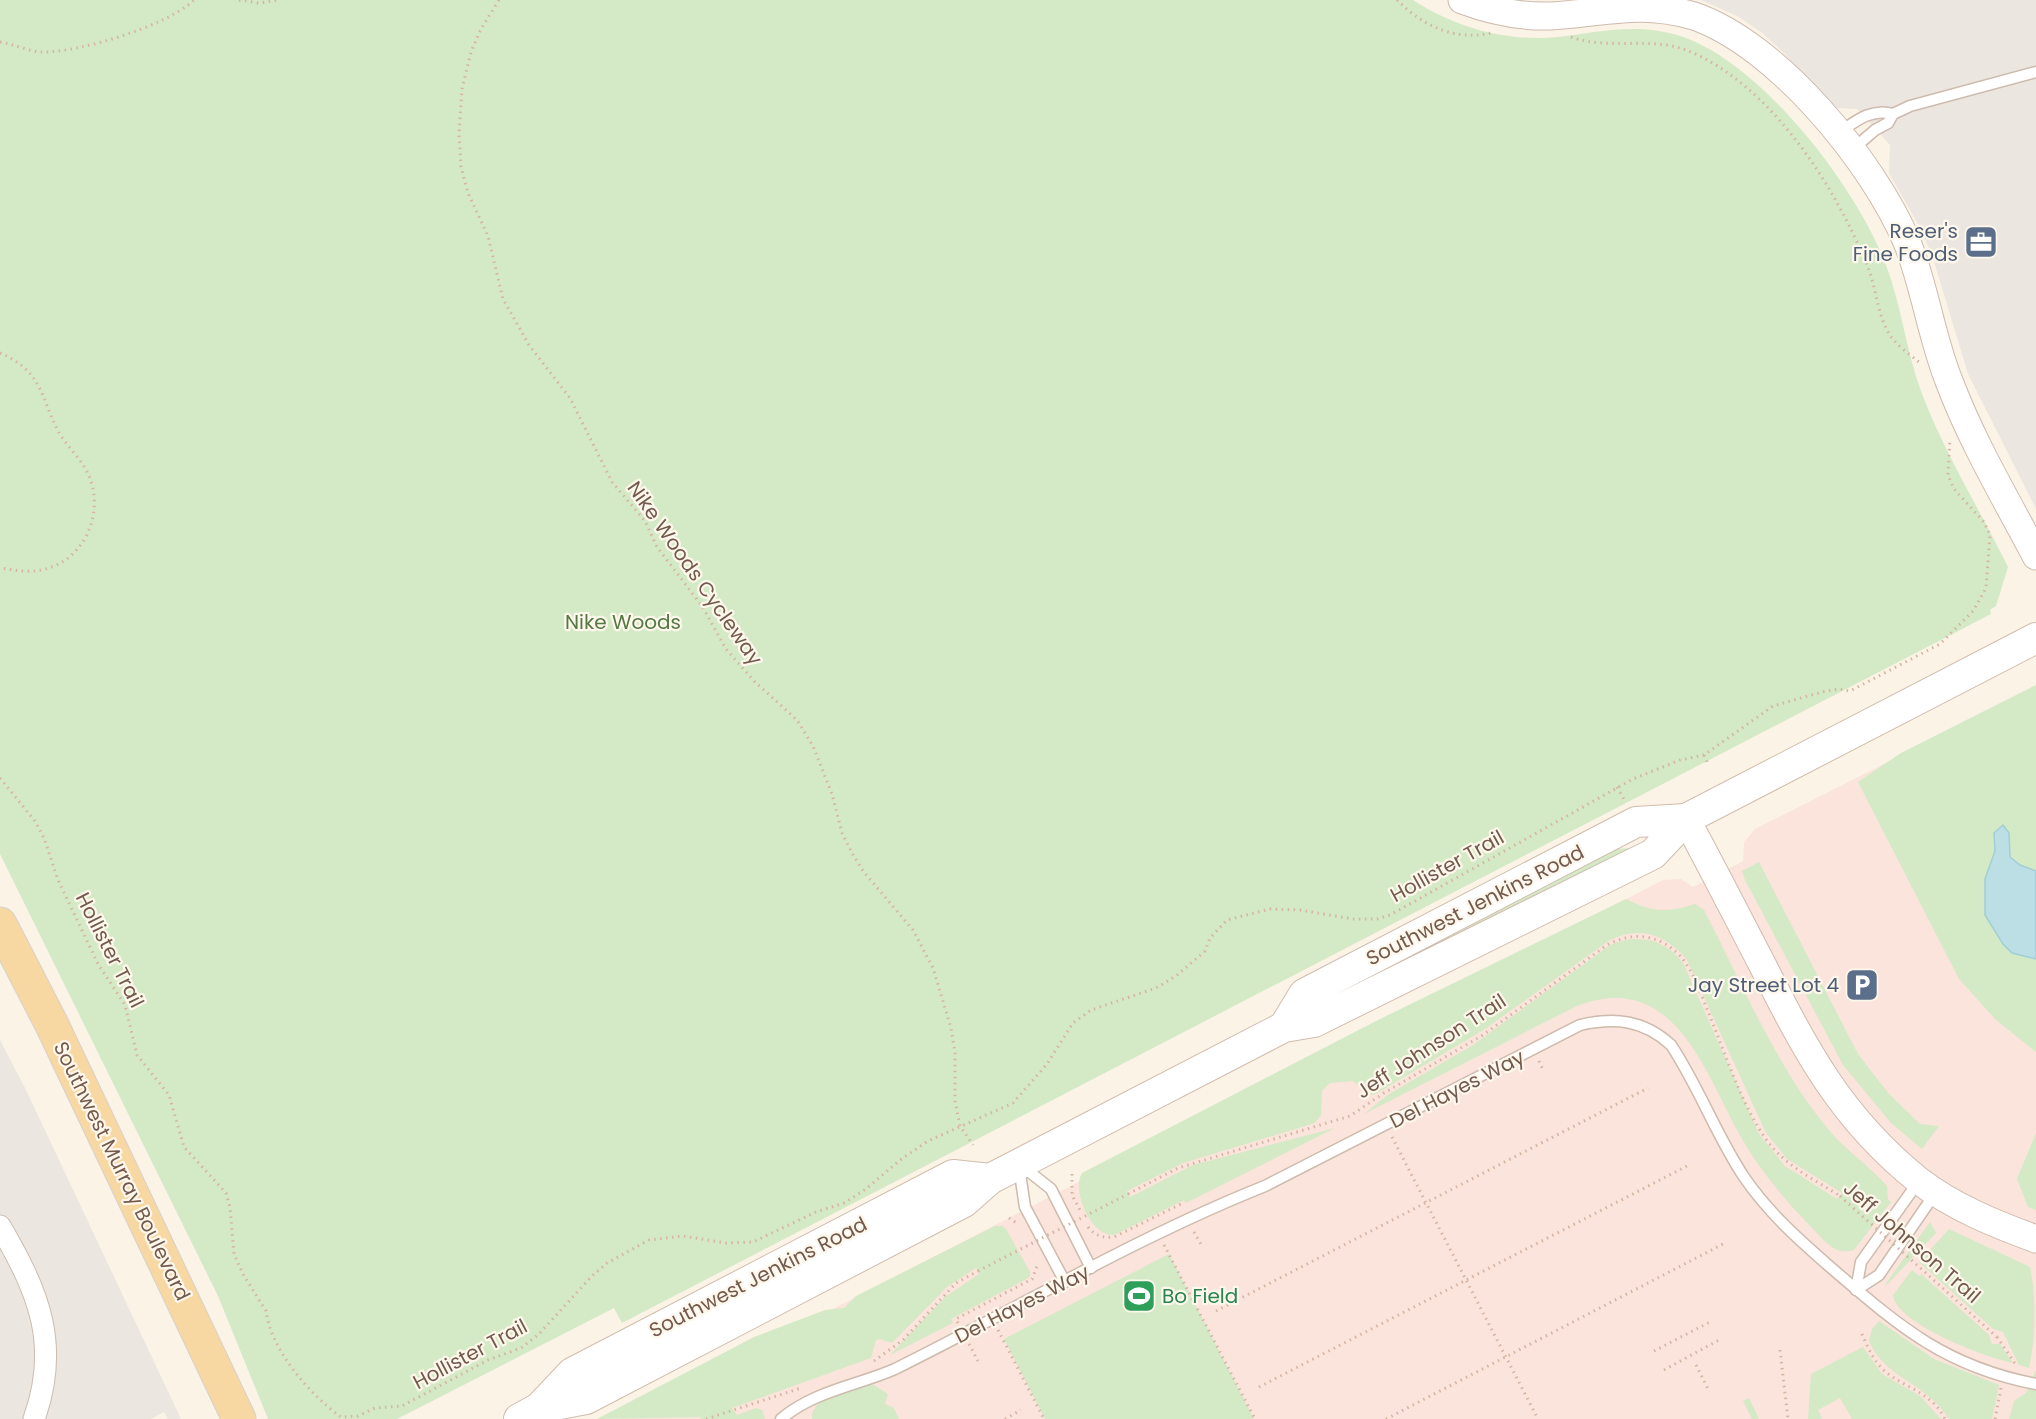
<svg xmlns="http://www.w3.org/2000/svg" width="2036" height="1419" font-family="Poppins,sans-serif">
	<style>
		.commercial { fill: #fbe4db }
		.industrial { fill: #ece6e0 }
		.green { fill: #d4e9c5 }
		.water { fill: #bbdfe4; stroke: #a2ced6; stroke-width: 1.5 }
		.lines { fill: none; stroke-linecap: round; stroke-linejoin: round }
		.service-casing { stroke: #cdbbad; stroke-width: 13 }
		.minor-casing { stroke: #cdbbad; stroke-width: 23 }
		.tertiary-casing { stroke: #cdbbad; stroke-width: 29 }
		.secondary-casing { stroke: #d1bdad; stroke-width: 32 }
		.primary-casing { stroke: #d8d1cd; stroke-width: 35 }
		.path { stroke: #d5b5a2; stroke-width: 3; stroke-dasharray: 1.5 4.5; stroke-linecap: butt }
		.service { stroke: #fff; stroke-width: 10 }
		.minor { stroke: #fff; stroke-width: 21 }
		.tertiary { stroke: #fff; stroke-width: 27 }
		.secondary { stroke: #fff; stroke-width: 30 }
		.primary { stroke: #f7d7a2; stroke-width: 33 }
		.path-bridge { stroke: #d5b5a2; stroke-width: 3; stroke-dasharray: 1.5 4.5; stroke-linecap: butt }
		.labels { text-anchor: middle; stroke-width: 4.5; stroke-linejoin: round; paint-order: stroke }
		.service-label { font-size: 20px; fill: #4e5e75; stroke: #fef7ec; text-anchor: end }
		.street-label { font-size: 20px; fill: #745a4c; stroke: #fef7ec }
		.park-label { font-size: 20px; fill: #547944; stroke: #fef7ec }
		.leisure-label { font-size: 20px; fill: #27864d; stroke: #fef7ec; text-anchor: start }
	</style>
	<rect width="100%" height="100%" fill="#fbf3e6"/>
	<polygon class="commercial" points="2036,687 2036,1419 620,1419 1663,880 1681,879 1693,887 1743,861 1744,842 1755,829"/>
	<g class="industrial">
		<polygon points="1701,0 2036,0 2036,509 1968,374 1933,258 1919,226 1889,173 1890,145 1857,109 1835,108 1783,52 1762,33 1739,17"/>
		<polygon points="0,1040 26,1090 181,1419 168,1419 164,1412 151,1419 0,1419"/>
	</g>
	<g class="green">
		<path d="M0 0H1413C1456 28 1507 42 1558 37 1600 32 1635 23 1677 35 1759 59 1857 187 1886 265 1902 307 1906 352 1922 394 1945 454 1980 510 2008 567L1996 606 1990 610 1991 614 622 1323 614 1308 397 1419H268L218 1296 0 854Z"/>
		<polygon points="2036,685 2036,1052 1995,1019 1959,979 1858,782 1901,753"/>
		<polygon points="1635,848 1310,1009 1328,996 1614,849"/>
		<polygon points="1759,862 1858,1054 1889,1094 1920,1124 1939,1126 1922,1149 1891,1123 1843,1065 1745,880 1742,871"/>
		<path d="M1626 899C1650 912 1669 913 1695 904L1704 910C1742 983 1775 1065 1828 1129 1845 1150 1869 1165 1887 1186L1888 1200 1891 1202 1854 1250C1835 1256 1825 1241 1813 1229 1786 1201 1761 1172 1742 1139 1705 1074 1675 968 1577 1006L1364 1114 1389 1094 1473 1045 1610 945C1638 933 1667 939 1684 965L1759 1134 1785 1166 1837 1199 1842 1193 1787 1159 1766 1133 1687 960C1667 935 1640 925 1610 940L1485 1029 1374 1095 1368 1094 1353 1081 1330 1083 1322 1091 1321 1115 1315 1123 1183 1163 1127 1191 1130 1197 1193 1165 1335 1128 1186 1203 1184 1200 1114 1235C1091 1237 1071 1190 1082 1173L1380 1019Z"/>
		<polygon points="2036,1133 2036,1210 2028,1207 2017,1179"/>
		<polygon points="1930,1222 1936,1233 1885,1287 1887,1282"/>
		<polygon points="995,1226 1003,1226 1006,1229 1030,1272 1030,1277 951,1319 953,1323 890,1355 945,1297 979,1274 976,1268 947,1287 892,1343 880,1339 876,1340 871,1358 732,1408 737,1415 756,1408 762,1410 765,1419 700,1419 701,1417 597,1419 754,1337 825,1310 844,1308 856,1296"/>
		<path d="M1949 1229 2030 1267C2036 1297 2036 1336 2029 1368L2019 1365 2003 1332 1993 1329 1919 1262Z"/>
		<polygon points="1169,1254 1254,1419 1045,1419 1004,1339"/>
		<path d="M1912 1270 1919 1276 1921 1274 1989 1335 1992 1344H2000L2013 1363C1987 1358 1896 1324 1893 1295Z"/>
		<path d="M1879 1321 1934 1359 1999 1385 1992 1419H1949C1925 1381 1885 1379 1869 1341L1872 1329Z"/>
		<polygon points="1863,1347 1882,1374 1920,1396 1941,1419 1852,1419 1840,1398 1818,1410 1822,1419 1808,1419 1811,1374"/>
		<polygon points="2036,1370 2036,1419 2009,1419 2014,1401 2026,1393"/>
		<path d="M857 1382 874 1385 888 1394 885 1404 894 1408 899 1419H812C810 1400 843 1390 857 1382Z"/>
		<polygon points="1749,1398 1759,1419 1752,1419 1743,1401"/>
	</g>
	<polygon class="water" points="2003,825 2009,833 2010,857 2020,865 2036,871 2036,959 2012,953 2003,944 1985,915 1985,879 1995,851 1994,833"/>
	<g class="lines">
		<defs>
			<g id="service">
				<path d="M1840 132C1857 120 1872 108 1893 114"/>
				<polyline points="1853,149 1875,130 1888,123 1893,114 1910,106 2036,72"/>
				<polyline points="1022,1166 1051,1189 1091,1268"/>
				<polyline points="1019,1167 1025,1207 1065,1282"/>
				<polyline points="1856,1290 1861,1262 1919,1181"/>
				<polyline points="1856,1290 1879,1275 1936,1192"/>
				<path d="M781 1419C814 1391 856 1386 895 1369 1018 1308 1137 1237 1265 1186L1580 1025C1615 1017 1644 1020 1671 1045 1699 1087 1716 1135 1744 1177 1768 1212 1797 1238 1829 1266 1898 1325 1943 1366 2036 1384"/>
			</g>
			<path id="minor" d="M0 1226C38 1291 61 1344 34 1419"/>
			<g id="tertiary">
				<path d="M1462 0C1491 11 1521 17 1551 16 1605 13 1639 0 1694 16 1778 45 1873 162 1907 242 1925 287 1931 336 1949 381 1972 442 2006 499 2036 556"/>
				<path d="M1686 819C1712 867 1737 916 1762 964 1806 1051 1841 1118 1918 1180 1953 1207 1995 1224 2036 1239"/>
			</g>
			<g id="secondary">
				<polyline points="1686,819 2036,638"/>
				<polyline points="539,1408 572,1373 953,1175 990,1179"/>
				<polyline points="519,1419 539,1408 586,1399 964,1202 990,1179 1284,1027 1314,1022 1653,854 1686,819 1636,822 1304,994 1284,1027"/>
			</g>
			<polyline id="primary" points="0,924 52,1025 239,1419"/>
		</defs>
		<use href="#service" class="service-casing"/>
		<use href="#minor" class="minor-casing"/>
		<use href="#tertiary" class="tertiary-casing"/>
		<use href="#secondary" class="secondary-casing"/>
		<use href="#primary" class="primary-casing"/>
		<g class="path">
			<polyline points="239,0 259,3 278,0"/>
			<polyline points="499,0 481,29 471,52 462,89 459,134 461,167 468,193 488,236 503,299 529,345 570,398 612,482 645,521 657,547 702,606 726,649 755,682 797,720 813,746 832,794 842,833 852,853 863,871 913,930 933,968 951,1028 955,1053 955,1101 960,1126 973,1145"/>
			<path d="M1397 0C1423 26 1454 41 1491 33"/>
			<path d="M1571 37C1610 51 1653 35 1691 52 1772 87 1835 186 1867 265 1877 288 1877 318 1892 338 1899 347 1910 355 1919 362"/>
			<path d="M0 42C14 44 27 51 41 52 78 53 167 26 194 0"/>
			<path d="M0 353C42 371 40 395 58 431 67 447 82 459 89 476 105 514 84 562 41 570 28 573 14 570 0 568"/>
			<polyline points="1704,755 1708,764"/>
			<path d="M0 778 35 821 44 838 58 880 98 964 125 1005 137 1055 169 1095 184 1147 226 1193 230 1207 234 1254 243 1274 266 1311C271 1350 310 1395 341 1417L358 1416 375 1408 402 1406 488 1360 521 1348 539 1334 591 1277 607 1263 649 1240 683 1236 726 1243 753 1242 816 1212 844 1203 866 1189 900 1160 928 1141 1013 1103 1047 1064 1073 1023 1091 1010 1156 988 1176 976 1205 951 1210 938 1227 920 1270 909 1300 910 1353 919H1377L1390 915 1633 779 1680 760 1704 755 1773 706 1822 692 1839 689 1850 691 1940 644 1973 611 1986 588 1990 535 1984 522 1954 489 1948 475 1950 439"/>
			<polyline points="1617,787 1625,801"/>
			<polyline points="1539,1061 1543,1070"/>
			<polyline points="1392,1137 1538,1419"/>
			<polyline points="1072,1174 1072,1195 1080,1210"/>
			<path d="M1128 1194 1178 1168 1350 1116 1384 1093 1483 1035 1607 945C1633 931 1660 934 1681 957 1693 971 1700 992 1707 1009 1725 1052 1739 1099 1765 1138 1785 1166 1812 1178 1840 1196"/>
			<polyline points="1009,1218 1018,1224"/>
			<path d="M1088 1227C1095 1236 1103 1238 1114 1237L1181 1204 1182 1207"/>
			<polyline points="1194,1232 1202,1246"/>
			<polyline points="1164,1245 1255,1419"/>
			<polyline points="1216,1311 1648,1088"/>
			<polyline points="958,1323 956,1319 1032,1279 1038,1264"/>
			<polyline points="998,1330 1044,1419"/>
			<path d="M1862 1334C1868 1348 1875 1364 1887 1373 1908 1389 1932 1393 1945 1419"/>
			<polyline points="1997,1337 2016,1365"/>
			<polyline points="969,1344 978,1361"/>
			<polyline points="1780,1350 1788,1419"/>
			<polyline points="1654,1351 1710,1322"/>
			<polyline points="874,1361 903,1340 956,1283 978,1271"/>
			<polyline points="1696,1365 1708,1389"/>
			<polyline points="1664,1370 1719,1340"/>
			<polyline points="1259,1387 1687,1166"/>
			<polyline points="706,1419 801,1388"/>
			<polyline points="1005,1419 1021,1410"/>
			<polyline points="1386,1419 1725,1243"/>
			<polyline points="1995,1419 2001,1388"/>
		</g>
		<use href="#service" class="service"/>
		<use href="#minor" class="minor"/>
		<use href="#tertiary" class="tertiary"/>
		<use href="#secondary" class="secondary"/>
		<use href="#primary" class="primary"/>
		<g class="path-bridge">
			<polyline points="1840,1196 1997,1337"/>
			<polyline points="978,1271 1128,1194"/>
		</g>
	</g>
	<defs>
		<symbol id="office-square" viewBox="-11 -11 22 22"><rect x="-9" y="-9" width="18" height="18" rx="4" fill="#5c6f8a" stroke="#fef7ec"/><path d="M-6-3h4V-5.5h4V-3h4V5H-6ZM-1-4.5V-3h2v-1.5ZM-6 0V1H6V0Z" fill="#fff"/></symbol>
		<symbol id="parking-square" viewBox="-11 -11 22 22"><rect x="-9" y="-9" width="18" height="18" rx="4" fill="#5c6f8a" stroke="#fef7ec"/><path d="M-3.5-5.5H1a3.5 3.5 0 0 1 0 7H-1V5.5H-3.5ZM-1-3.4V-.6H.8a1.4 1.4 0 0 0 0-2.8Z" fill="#fff"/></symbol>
		<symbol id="stadium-square" viewBox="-11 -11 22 22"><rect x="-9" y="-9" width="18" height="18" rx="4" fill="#2e9e5b" stroke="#fef7ec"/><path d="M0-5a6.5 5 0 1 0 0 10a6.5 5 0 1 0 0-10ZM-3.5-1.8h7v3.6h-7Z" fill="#fff"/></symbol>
	</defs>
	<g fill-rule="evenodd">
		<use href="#office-square" x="1962" y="223" width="38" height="38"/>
		<use href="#parking-square" x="1843" y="966" width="38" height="38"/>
		<use href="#stadium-square" x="1120" y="1277" width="38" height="38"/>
	</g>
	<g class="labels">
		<g class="service-label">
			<text x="1958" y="238">Reser's<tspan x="1958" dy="23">Fine Foods</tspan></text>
			<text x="1839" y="992">Jay Street Lot 4</text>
		</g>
		<g class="street-label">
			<text transform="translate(695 573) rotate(55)" y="7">Nike Woods Cycleway</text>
			<text transform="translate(1447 866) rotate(-29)" y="7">Hollister Trail</text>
			<text transform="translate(1475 905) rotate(-27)" y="7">Southwest Jenkins Road</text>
			<text transform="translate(110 950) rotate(63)" y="7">Hollister Trail</text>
			<text transform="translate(1431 1046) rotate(-33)" y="7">Jeff Johnson Trail</text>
			<text transform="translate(1457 1089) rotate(-27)" y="7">Del Hayes Way</text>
			<text transform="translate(122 1171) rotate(64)" y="7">Southwest Murray Boulevard</text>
			<text transform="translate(1912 1242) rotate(41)" y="7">Jeff Johnson Trail</text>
			<text transform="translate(758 1277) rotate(-27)" y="7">Southwest Jenkins Road</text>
			<text transform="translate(1022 1304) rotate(-27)" y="7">Del Hayes Way</text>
			<text transform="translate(470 1354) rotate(-28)" y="7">Hollister Trail</text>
		</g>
		<g class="park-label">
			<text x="623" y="629">Nike Woods</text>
		</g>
		<g class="leisure-label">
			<text x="1162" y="1303">Bo Field</text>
		</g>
	</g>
</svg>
